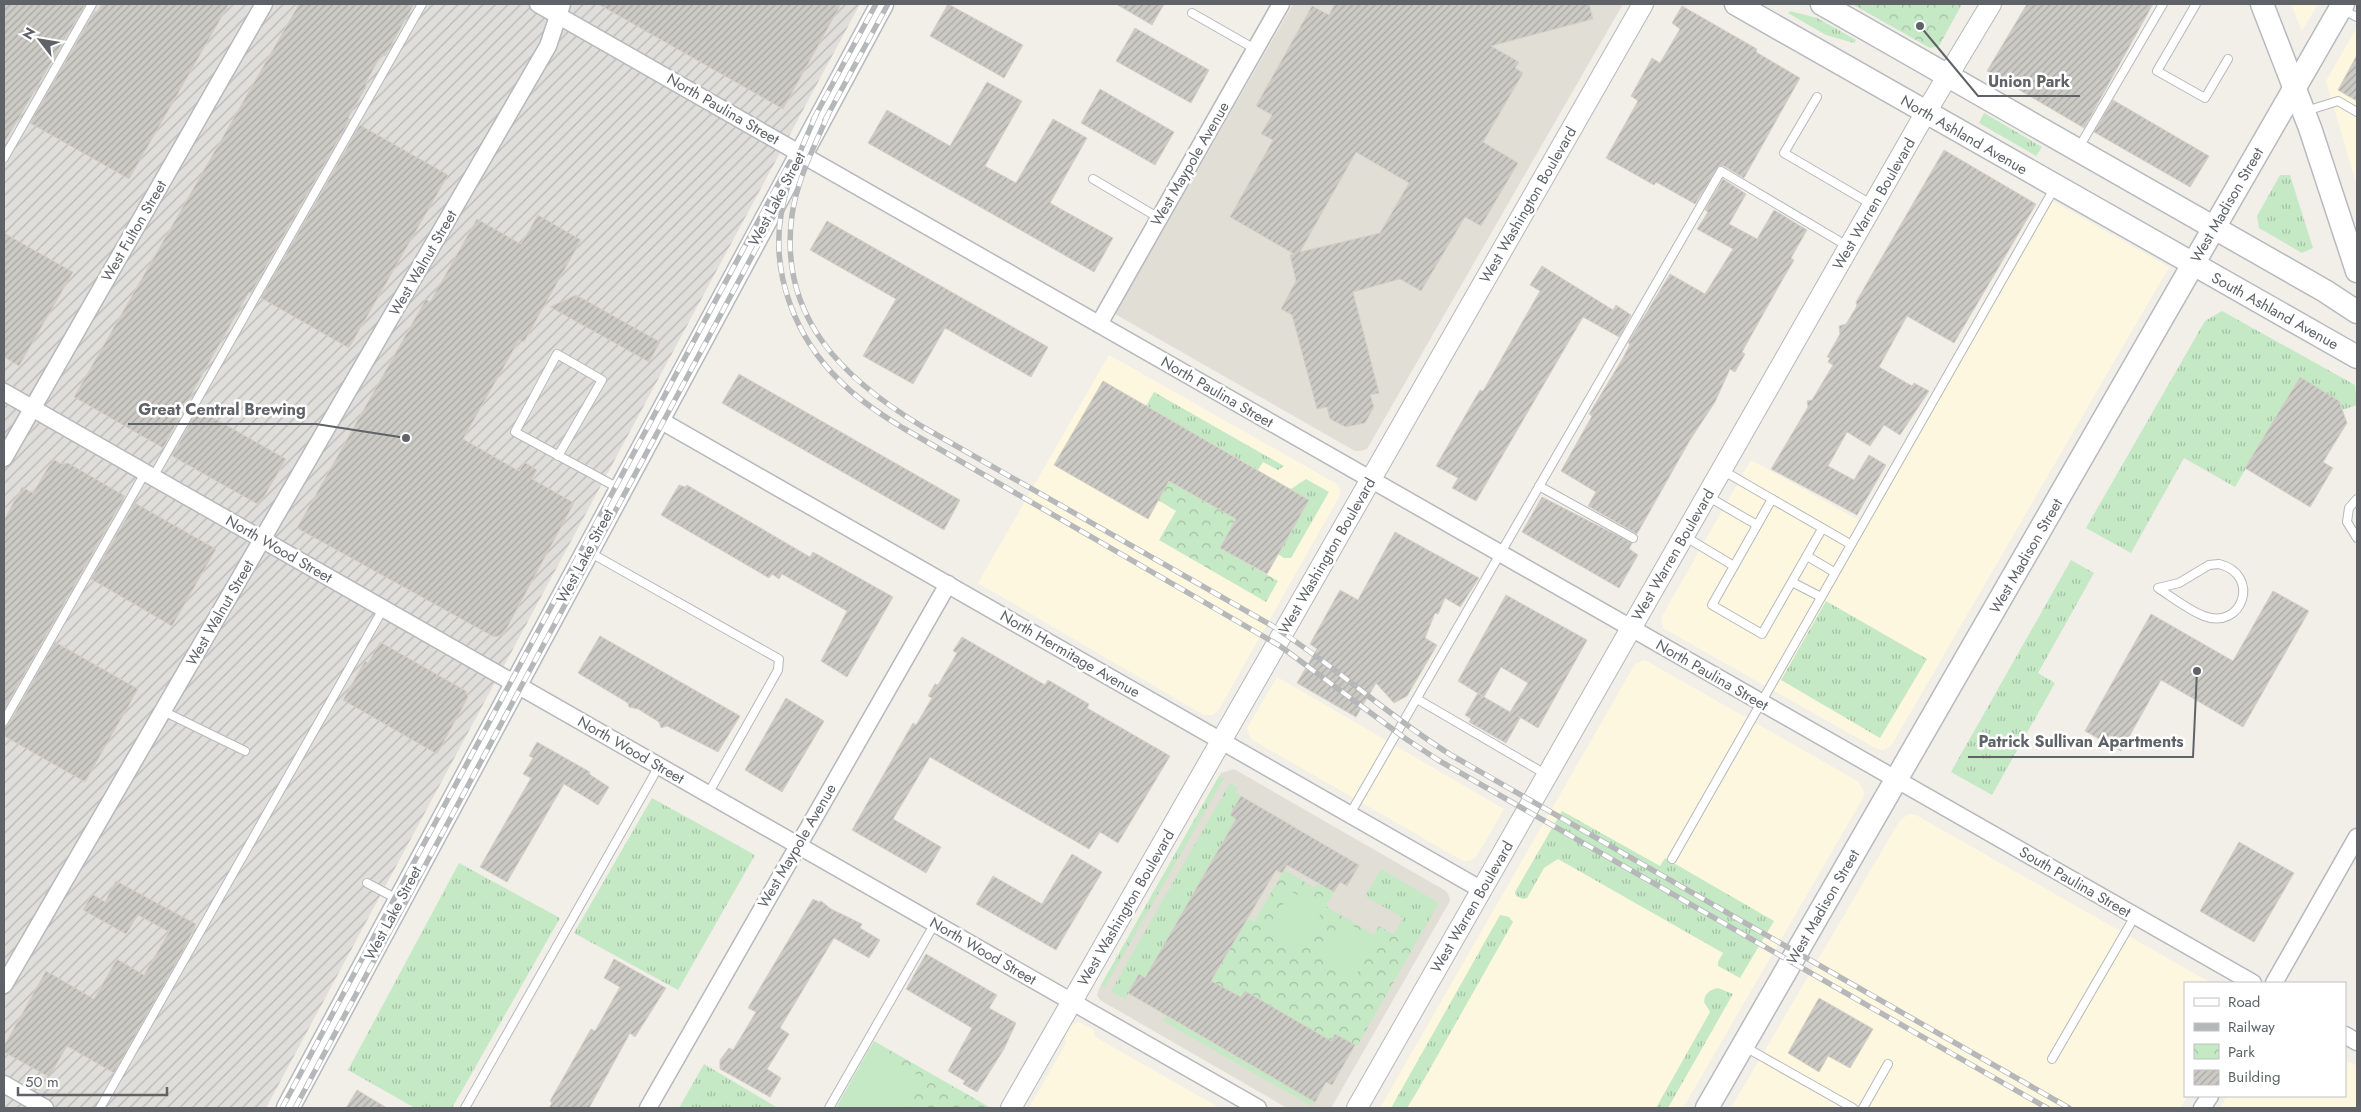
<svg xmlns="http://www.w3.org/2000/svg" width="2361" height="1112" font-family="Jost,sans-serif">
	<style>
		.commercial { fill: #fef7e0 }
		.industrial { fill: url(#industrial-furrows) }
		.education { fill: #e1ded6 }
		.grass { fill: url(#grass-tufts) }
		.park { fill: url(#park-crowns) }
		.garden { fill: #c5e8c5 }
		.building { fill: url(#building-hatch); stroke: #d6d1c6; fill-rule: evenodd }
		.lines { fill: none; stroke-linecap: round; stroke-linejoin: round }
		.service-casing { stroke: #b5b8bc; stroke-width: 10 }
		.minor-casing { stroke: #b5b8bc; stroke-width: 19 }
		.tertiary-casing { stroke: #b5b8bc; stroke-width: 22 }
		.secondary-casing { stroke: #b6babf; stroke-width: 25 }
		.service { stroke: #fff; stroke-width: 8 }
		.minor { stroke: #fff; stroke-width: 16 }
		.tertiary { stroke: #fff; stroke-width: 20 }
		.secondary { stroke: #fff; stroke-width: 22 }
		.rail-casing { stroke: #b6b7b8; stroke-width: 5.5 }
		.rail { stroke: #fff; stroke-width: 4; stroke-dasharray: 11; stroke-linecap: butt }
		.labels { text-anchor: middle; stroke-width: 5; stroke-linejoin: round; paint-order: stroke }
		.street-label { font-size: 15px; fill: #5f6368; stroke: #fff }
		.leader { fill: none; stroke: #5f6368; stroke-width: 2 }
		.callout-dot { fill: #5f6368; stroke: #fff; stroke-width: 2 }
		.callout-label { font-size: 16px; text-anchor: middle; font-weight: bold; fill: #5f6368; stroke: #fff; stroke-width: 5; stroke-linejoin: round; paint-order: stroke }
	</style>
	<defs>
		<pattern id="industrial-furrows" width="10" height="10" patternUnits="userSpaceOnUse" patternTransform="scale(1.25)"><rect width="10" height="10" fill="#e0deda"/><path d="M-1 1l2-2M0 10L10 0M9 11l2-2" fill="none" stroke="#b9b8b5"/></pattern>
		<pattern id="grass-tufts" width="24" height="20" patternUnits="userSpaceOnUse" patternTransform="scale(1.25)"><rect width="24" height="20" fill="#c5e8c5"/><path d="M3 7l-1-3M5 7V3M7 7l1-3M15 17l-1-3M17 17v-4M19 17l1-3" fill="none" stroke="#a3c0a4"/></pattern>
		<pattern id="park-crowns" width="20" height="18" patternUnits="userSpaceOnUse" patternTransform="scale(1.25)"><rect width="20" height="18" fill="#c5e8c5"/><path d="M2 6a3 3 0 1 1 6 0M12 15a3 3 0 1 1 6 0" fill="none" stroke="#a3c0a4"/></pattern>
		<pattern id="building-hatch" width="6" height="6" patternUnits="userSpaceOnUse" patternTransform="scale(1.25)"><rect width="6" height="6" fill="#cccac5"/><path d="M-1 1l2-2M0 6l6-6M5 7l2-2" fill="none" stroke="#a9a8a4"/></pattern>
	</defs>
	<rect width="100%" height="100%" fill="#f1efe8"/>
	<g class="commercial">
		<polygon points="2291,4 2318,4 2302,31"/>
		<polygon points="2357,27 2357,186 2326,81"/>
		<polygon points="2049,199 2169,267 1891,746 1884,750 1877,749 1663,628 1661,618 1751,460 1862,522"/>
		<polygon points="1109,355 1337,484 1340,489 1340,495 1244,665 1218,711 1212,715 1204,715 978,583"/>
		<polygon points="1645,660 1859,782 1864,792 1863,798 1683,1108 1380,1108 1635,664"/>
		<polygon points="1277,677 1504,809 1476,857 1469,861 1463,861 1251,739 1247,728"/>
		<polygon points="1909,814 1916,815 2211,983 2185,983 2185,1096 2188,1096 2180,1108 1731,1108 1900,820"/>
		<polygon points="1078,1022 1093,1029 1095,1037 1220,1108 1029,1108 1066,1043 1064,1035 1069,1027"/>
		<polygon points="2345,1060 2357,1066 2357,1108 2220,1108 2227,1096 2345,1096"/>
	</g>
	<polygon class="industrial" points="4,4 860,4 266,1108 4,1108"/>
	<g class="education">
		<polygon points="1293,4 1623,4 1367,449 1361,451 1355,451 1115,314"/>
		<polygon points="1234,769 1446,891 1449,896 1450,901 1331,1108 1287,1108 1100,1000 1097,995 1099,989 1221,773"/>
	</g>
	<g class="grass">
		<polygon points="1790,11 1817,18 1856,40 1854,43 1826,35 1788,13"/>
		<polygon points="1984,113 2042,147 2036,156 1979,123"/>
		<polygon points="2280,175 2290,175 2313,248 2302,253 2259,228 2257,216"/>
		<polygon points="2222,311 2355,385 2357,405 2342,410 2299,378 2235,487 2184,458 2131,553 2086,528 2205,321"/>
		<polygon points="1154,392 1284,466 1278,470 1263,462 1258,470 1146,406"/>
		<polygon points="1306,479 1329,492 1291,558 1284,558 1278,554 1309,500 1291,489"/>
		<polygon points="2071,560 2094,573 2038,673 2055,683 1992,795 1951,772"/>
		<polygon points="1826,601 1927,659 1880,738 1781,680"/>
		<polygon points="1219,776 1224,778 1105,987 1101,985"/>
		<polygon points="1230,783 1238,788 1235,793 1241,796 1236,819 1145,978 1139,975 1125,999 1111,991"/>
		<polygon points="652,798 755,855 678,990 574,933"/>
		<polygon points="1562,811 1660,866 1665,858 1774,921 1740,978 1718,966 1718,962 1723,953 1558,859 1544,868 1527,898 1523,899 1516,896 1515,892"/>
		<polygon points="459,863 560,918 452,1108 415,1108 348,1070"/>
		<polygon points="1381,869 1439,903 1381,1003 1361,992 1403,918 1365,896"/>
		<polygon points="1500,915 1509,917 1513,922 1418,1090 1407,1108 1391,1108"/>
		<path d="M1718 988 1733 994 1668 1108H1656L1710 1012 1704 1002C1705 993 1709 990 1718 988Z"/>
		<polygon points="704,1064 778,1108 679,1108"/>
	</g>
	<g class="park">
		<polygon points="1852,4 1962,4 1939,46 1930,48"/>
		<polygon points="1169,481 1236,519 1220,548 1278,581 1266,602 1159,540 1176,511 1158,500"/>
		<polygon points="1284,870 1315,888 1318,884 1334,892 1326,906 1374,935 1379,926 1414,946 1357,1046 1336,1034 1331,1041 1245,991 1240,999 1211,981 1248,919 1254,922"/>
		<polygon points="874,1041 991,1108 836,1108"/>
	</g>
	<g class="garden">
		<polygon points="1291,891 1323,910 1300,949 1268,930"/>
		<polygon points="1344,921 1375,939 1354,979 1322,960"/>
		<polygon points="1166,1016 1315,1102 1312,1106 1163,1021"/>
		<polygon points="870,1048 924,1079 908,1108 836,1108"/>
	</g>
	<g class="building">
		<polygon points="4,4 85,5 4,143"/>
		<polygon points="102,4 229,4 129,179 30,123 95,11 97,12"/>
		<polygon points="299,4 414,4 385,56 382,54 366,82 366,87 348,118 350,119 251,293 249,292 203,373 163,448 74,397"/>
		<polygon points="598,4 841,4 783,109"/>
		<polygon points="948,4 1023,45 1004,78 930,36"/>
		<polygon points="1116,4 1164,4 1152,25"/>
		<path d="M1335 4H1589L1593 19 1491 46 1519 62 1515 68 1523 73 1483 142 1518 163 1481 226 1465 217 1421 291 1400 279 1353 292 1379 393 1370 395 1374 407 1365 423 1346 427 1330 419 1327 407 1317 409 1292 315 1281 309 1296 281 1290 255 1294 254 1230 217 1273 140 1261 134 1272 115 1256 106 1312 6 1329 15ZM1356 152 1409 183 1380 233 1300 252Z"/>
		<polygon points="2027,4 2153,4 2084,128 1987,71"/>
		<polygon points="1682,6 1757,49 1756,52 1800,78 1744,178 1724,166 1719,166 1695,204 1656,182 1654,185 1606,158 1638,101 1631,96 1652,58 1660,63 1680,29 1672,23"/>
		<polygon points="1135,28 1209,70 1191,103 1116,61"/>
		<polygon points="2357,55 2357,101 2338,90"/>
		<polygon points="987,82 1022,101 985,166 1016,183 1053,119 1087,138 1050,203 1113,238 1094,272 868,143 887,110 950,146"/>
		<polygon points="1100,89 1174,132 1155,165 1081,123"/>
		<polygon points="2113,100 2209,156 2190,187 2094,132"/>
		<polygon points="360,125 448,175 349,348 261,298"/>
		<polygon points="1944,150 2036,204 1954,343 1907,316 1879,367 1912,386 1914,383 1929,391 1900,435 1884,425 1870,446 1847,432 1828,466 1854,480 1869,455 1886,465 1857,515 1771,469 1808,407 1807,401 1812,400 1833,365 1828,362 1830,358 1827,357 1840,334 1839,326 1846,324 1857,306 1856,302"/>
		<polygon points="1723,179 1746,194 1729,224 1757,239 1774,210 1807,230 1791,258 1794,260 1780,284 1742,352 1745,354 1735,372 1730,369 1715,402 1690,440 1637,534 1588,506 1596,492 1561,471 1592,416 1589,414 1623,358 1630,344 1628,343 1670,274 1705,294 1733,249 1697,229 1708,212 1705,210"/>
		<polygon points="538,215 581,240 524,342 519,340 463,439 519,471 524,462 537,470 532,479 574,503 503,635 494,637 297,528 426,299 430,302 477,219 521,244"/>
		<polygon points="827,221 1048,347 1031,377 945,328 913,384 863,356 896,299 810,250"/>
		<polygon points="4,233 73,272 19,366 4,357"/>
		<polygon points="1542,266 1613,310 1616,305 1631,315 1619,337 1583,317 1476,501 1452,488 1458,478 1436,466 1480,390 1483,391 1540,291 1530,285"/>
		<polygon points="576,295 660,342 649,362 550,307"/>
		<polygon points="739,374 960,500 944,530 722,403"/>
		<polygon points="2300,377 2339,401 2347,423 2323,462 2333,468 2310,507 2245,468"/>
		<polygon points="1103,381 1309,500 1267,574 1220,548 1236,519 1169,481 1148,519 1054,465"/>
		<polygon points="198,409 286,459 259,505 172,456"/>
		<polygon points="53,459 61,464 68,463 125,496 4,710 4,520 22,487 33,493"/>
		<polygon points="679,485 685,487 687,485 810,557 813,552 893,597 847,677 821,661 847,611 782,574 779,579 772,574 769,578 661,515"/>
		<polygon points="1542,497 1632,543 1629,549 1638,555 1619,588 1522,532"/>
		<polygon points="135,503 216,549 172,626 91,579"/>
		<polygon points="1395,532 1479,578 1460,607 1445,598 1438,614 1435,613 1425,638 1437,645 1407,696 1394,703 1376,683 1356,717 1297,683 1317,649 1310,644 1340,590 1358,600"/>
		<polygon points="2273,591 2309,611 2243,727 2161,680 2121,751 2085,731 2151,614 2233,661"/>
		<path d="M1506 595 1587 640 1538 728 1518 716 1520 718 1506 743 1469 722 1471 719 1465 715 1478 693 1484 697 1458 681ZM1501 667 1528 683 1510 712 1484 697Z"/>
		<polygon points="600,636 740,716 718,752 667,726 661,728 659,722 638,709 629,707 628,703 578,673"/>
		<polygon points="962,637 1045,685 1048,680 1089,704 1087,708 1170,756 1118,843 1100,832 1089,849 930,757 893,819 941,847 926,873 852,830 913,723 916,725 932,698 928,696 935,684 938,685 957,653 953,651"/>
		<polygon points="55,642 138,689 85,782 4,736 4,727 9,724"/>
		<polygon points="380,642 466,691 468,697 437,754 343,700 365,661 368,663"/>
		<polygon points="786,698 824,721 782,792 745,770"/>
		<polygon points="537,742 590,772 589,774 609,787 598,805 564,784 507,882 480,867 531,778 523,774 533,758 529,756"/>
		<polygon points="1241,796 1359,865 1347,886 1340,882 1334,892 1287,865 1282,873 1276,870 1211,981 1241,997 1245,991 1331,1041 1335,1034 1355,1045 1332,1085 1326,1082 1315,1102 1128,993 1139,974 1145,978 1236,819 1230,815"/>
		<polygon points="2239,842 2294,873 2254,942 2200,911"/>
		<polygon points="1072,854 1102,872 1056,950 976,904 993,876 1042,904"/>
		<polygon points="116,881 196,924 185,947 114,1073 67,1046 49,1077 4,1052 4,1046 46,971 94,999 117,959 144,975 169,932 138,915 126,934 83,910 92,894 105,902"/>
		<polygon points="813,899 819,902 821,901 831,909 862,924 860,928 880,940 869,958 834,938 780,1028 789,1034 767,1069 781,1078 770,1097 720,1069 720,1060 729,1048 733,1050 756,1012 748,1008"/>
		<polygon points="926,954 997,995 989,1008 1016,1023 1004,1049 977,1092 963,1084 965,1081 948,1071 972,1028 906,989"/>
		<polygon points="614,959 666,988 635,1037 630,1033 589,1108 549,1108 552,1103 550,1101 591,1029 595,1031 620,987 604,978"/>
		<polygon points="1819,998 1873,1029 1850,1068 1828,1056 1819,1072 1788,1053"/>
		<polygon points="357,1090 387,1108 346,1108"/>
	</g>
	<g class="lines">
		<defs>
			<g id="service">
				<polyline points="2196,4 2157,71 2205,98 2228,59"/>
				<polyline points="2341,9 2357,17"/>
				<polyline points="1192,13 1255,49"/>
				<polyline points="1817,97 1784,153 1871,204"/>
				<polyline points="2306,111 2338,101 2357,112"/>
				<polyline points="2078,149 2163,4"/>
				<polyline points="4,158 92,4"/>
				<polyline points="1093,179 1159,218"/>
				<polyline points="558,456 602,380 557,354 515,432 620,489"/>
				<polyline points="1722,470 1772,499"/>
				<polyline points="153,477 422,4"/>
				<polyline points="1539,486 1633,538"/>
				<polyline points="1707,496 1757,525"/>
				<polyline points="2357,499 2349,508 2347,522 2357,538"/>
				<polyline points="1822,529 1762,634 1712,605 1772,499 1850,544"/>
				<polyline points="1684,536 1734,566"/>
				<polyline points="589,552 779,659 778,670 708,794"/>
				<polyline points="1807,556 1834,572"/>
				<path d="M2219 564C2262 575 2242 631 2204 616 2188 610 2172 597 2158 588L2179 583 2209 565Z"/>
				<polyline points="1792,582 1821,597"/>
				<polyline points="1417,699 1547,775"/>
				<polyline points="163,711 245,751"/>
				<polyline points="4,721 145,473"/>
				<polyline points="1350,814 1721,171 1849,247"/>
				<polyline points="1672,859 2055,187"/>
				<polyline points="367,883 399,900"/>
				<polyline points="1745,1047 1853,1108"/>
				<polyline points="2052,1059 2135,916"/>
				<polyline points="100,1108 383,609"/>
				<polyline points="465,1108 659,766"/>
				<polyline points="829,1108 935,923"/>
				<polyline points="1863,1108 1888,1064"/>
			</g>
			<g id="minor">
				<polyline points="538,4 2253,983"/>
				<polyline points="1099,324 1281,4"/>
				<polyline points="4,392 1258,1108"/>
				<polyline points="658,419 1482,890"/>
				<polyline points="4,458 264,4"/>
				<polyline points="2274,983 2357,837"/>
				<polyline points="4,985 548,46 562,4"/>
				<polyline points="2345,1035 2357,1042"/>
				<polyline points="4,1084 45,1108"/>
				<polyline points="648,1108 948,584"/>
				<polyline points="2202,1108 2210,1096"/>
			</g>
			<g id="tertiary">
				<polyline points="1011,1108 1643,4"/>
				<polyline points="1357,1108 1926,112 1991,4"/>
			</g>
			<g id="secondary">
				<polyline points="1736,4 2357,357"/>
				<polyline points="1822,4 2325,291 2357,312"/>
				<polyline points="2262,4 2310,128 2357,271"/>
				<polyline points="288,1108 882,4"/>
				<polyline points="1707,1108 2343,4"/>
			</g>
		</defs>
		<use href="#service" class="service-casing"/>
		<use href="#minor" class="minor-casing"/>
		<use href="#tertiary" class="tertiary-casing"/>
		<use href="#secondary" class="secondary-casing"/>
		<use href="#service" class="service"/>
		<use href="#minor" class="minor"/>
		<use href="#tertiary" class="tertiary"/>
		<use href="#secondary" class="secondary"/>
		<defs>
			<g id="rail">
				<path d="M816 115C802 147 787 179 781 215 771 275 796 338 839 380 857 399 880 414 903 428L1280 646 1406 739 1438 760 2047 1108"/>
				<path d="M828 115C814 147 797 180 792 215 778 317 843 379 923 427L1271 625C1334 665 1388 716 1451 755L2069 1108"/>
				<polyline points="813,120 876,4"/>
				<polyline points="825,120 888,4"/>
				<polyline points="282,1108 790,162"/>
				<polyline points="295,1108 780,204"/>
			</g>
		</defs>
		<use href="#rail" class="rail-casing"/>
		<use href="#rail" class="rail"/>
	</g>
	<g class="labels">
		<g class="street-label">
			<text transform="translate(723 109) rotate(30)" y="5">North Paulina Street</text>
			<text transform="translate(1964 135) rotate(30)" y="5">North Ashland Avenue</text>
			<text transform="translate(1190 164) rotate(-60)" y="5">West Maypole Avenue</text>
			<text transform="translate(777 199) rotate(-62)" y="5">West Lake Street</text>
			<text transform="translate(1874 204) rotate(-60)" y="5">West Warren Boulevard</text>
			<text transform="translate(1528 205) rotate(-60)" y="5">West Washington Boulevard</text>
			<text transform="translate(2227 205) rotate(-60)" y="5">West Madison Street</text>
			<text transform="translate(134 231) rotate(-60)" y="5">West Fulton Street</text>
			<text transform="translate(423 263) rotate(-60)" y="5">West Walnut Street</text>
			<text transform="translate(2275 311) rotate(29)" y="5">South Ashland Avenue</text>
			<text transform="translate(1217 392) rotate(30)" y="5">North Paulina Street</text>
			<text transform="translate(279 549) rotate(30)" y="5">North Wood Street</text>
			<text transform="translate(1673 555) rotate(-60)" y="5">West Warren Boulevard</text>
			<text transform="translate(585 556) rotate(-62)" y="5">West Lake Street</text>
			<text transform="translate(1327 556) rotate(-60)" y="5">West Washington Boulevard</text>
			<text transform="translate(2026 556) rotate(-60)" y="5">West Madison Street</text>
			<text transform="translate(220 613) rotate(-60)" y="5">West Walnut Street</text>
			<text transform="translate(1070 654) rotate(30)" y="5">North Hermitage Avenue</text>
			<text transform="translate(1712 675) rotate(30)" y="5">North Paulina Street</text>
			<text transform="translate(631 750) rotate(30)" y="5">North Wood Street</text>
			<text transform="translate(797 846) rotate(-60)" y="5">West Maypole Avenue</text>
			<text transform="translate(2075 882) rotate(30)" y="5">South Paulina Street</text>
			<text transform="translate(1472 907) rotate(-60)" y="5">West Warren Boulevard</text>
			<text transform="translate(1823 907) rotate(-60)" y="5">West Madison Street</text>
			<text transform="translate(1126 908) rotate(-60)" y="5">West Washington Boulevard</text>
			<text transform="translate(393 913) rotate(-62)" y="5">West Lake Street</text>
			<text transform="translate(983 951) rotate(30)" y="5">North Wood Street</text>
		</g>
	</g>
	<path class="leader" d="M1920 26L1978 96H2080M406 438L316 424H128M2197 671L2193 757H1968"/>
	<g class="callout-dot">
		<circle cx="1920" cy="26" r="5"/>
		<circle cx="406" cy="438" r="5"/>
		<circle cx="2197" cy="671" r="5"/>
	</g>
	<g class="callout-label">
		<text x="2029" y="87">Union Park</text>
		<text x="222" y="415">Great Central Brewing</text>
		<text x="2081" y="747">Patrick Sullivan Apartments</text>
	</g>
	<rect width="2361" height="1112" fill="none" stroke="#5f6368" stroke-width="10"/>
	<rect x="2184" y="982" width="162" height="115" fill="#ffffff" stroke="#bfc1c3"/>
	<rect x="2194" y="998" width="25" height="8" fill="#ffffff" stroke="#bfc1c3"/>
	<text x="2228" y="1007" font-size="15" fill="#5f6368">Road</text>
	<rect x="2194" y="1023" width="25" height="8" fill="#b6b7b8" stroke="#bfc1c3"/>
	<text x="2228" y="1032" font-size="15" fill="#5f6368">Railway</text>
	<rect x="2194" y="1044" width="25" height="15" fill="url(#park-crowns)" stroke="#bfc1c3"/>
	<text x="2228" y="1057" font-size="15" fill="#5f6368">Park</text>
	<rect x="2194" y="1070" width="25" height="15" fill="url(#building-hatch)" stroke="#bfc1c3"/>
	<text x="2228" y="1082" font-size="15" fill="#5f6368">Building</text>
	<g transform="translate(40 40) rotate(301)" stroke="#ffffff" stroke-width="4" paint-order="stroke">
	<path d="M0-4L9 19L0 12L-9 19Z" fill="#5f6368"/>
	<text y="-8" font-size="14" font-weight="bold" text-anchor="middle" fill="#5f6368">N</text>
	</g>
	<path d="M18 1087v8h149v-8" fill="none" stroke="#5f6368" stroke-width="2.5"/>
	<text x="25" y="1087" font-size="15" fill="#5f6368" stroke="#ffffff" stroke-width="4" paint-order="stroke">50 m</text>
</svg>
